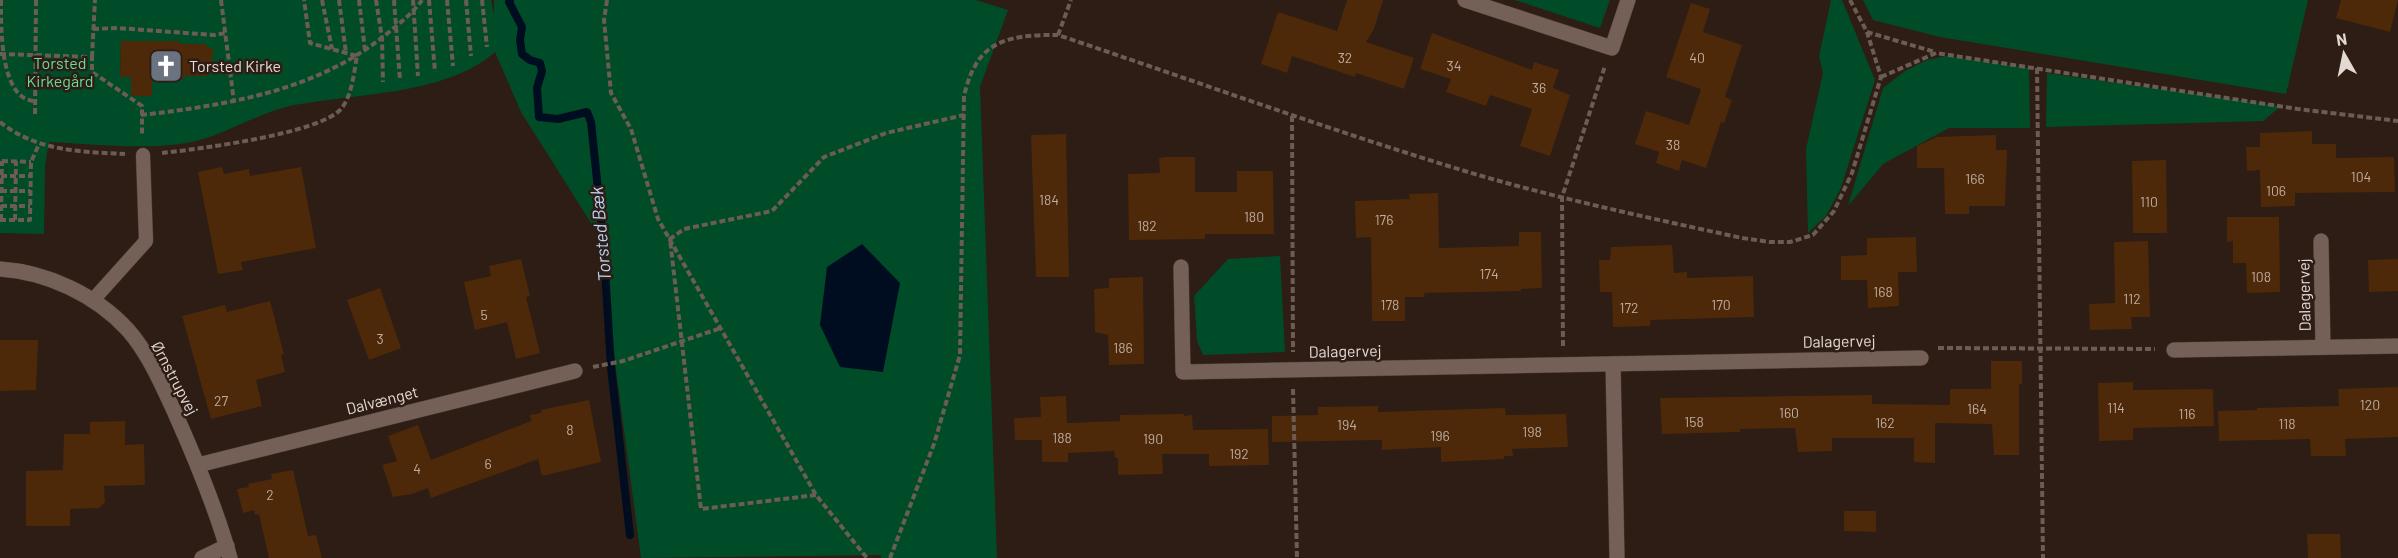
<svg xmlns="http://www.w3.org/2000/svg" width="2398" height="558" font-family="Barlow,sans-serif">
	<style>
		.green { fill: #004c29; fill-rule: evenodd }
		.water { fill: #000c1f }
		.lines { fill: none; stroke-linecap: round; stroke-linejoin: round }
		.stream { stroke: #000c1f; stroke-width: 8 }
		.building { fill: #4d2909 }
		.service-casing { stroke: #463934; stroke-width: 15 }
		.minor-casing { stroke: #463934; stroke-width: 16 }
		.tertiary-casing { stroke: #463934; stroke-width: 16 }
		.path { stroke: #6b5c54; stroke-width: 4; stroke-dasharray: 6 3; stroke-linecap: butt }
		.service { stroke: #746056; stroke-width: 14 }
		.minor { stroke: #746056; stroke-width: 15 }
		.tertiary { stroke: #746056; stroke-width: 15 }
		.labels { text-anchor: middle; stroke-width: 5; stroke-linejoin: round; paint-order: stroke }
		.number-label { font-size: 14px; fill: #beaca0 }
		.park-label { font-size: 16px; fill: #68dd9a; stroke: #2d1d14 }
		.poi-label { font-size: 16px; fill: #e4d8d3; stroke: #2d1d14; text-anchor: start }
		.street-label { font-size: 16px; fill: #e4d8d3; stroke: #2d1d14 }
		.water-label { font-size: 18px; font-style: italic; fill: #b9d5f8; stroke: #2d1d14 }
	</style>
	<rect width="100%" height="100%" fill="#2d1d14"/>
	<g class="green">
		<path d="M0 0H491L494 15V0H976L1008 10 980 87 997 558H881V555L641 558 598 234 521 112 495 52C445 96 354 93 290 106 255 114 222 137 187 143 142 150 94 144 49 142L45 165 44 234 0 233ZM121 41H180V44H206L207 48H212V69H206V76H183L182 80 152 79V96H131V77H120Z"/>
		<polygon points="1515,0 1610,0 1600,28"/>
		<polygon points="1831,0 1842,0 1875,80 1841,188 1826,216 1808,233 1806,149 1823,73 1819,56"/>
		<polygon points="1863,0 2308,0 2286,94 1940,37 1873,20"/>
		<polygon points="1946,56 2029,68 2030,128 1949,128 1883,164 1848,206 1883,88 1905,71 1927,60"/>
		<polygon points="2047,73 2281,106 2263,121 2046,127"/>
		<polygon points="1280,256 1285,352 1203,355 1197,341 1194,296 1228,259"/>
	</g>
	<polygon class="water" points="862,244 900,283 883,372 840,367 820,325 827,267"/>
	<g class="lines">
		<polyline class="stream" points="510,0 509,2 522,27 520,40 522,54 530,60 540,63 542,71 537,88 539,117 558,119 587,112 591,122 603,238 611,367 630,535"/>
	</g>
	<g class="building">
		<polygon points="1347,0 1383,0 1374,29 1366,42 1414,58 1404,89 1356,73 1355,77 1292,56 1287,73 1261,64 1278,12 1337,31"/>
		<polygon points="2341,0 2398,0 2390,32 2336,18"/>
		<polygon points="1691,3 1710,9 1703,32 1742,45 1725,97 1732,100 1724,123 1721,122 1706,168 1682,160 1679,171 1656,163 1659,152 1635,144 1646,111 1689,125 1701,89 1666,77"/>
		<polygon points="1432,33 1532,70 1534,62 1559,70 1553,88 1570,95 1550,156 1520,146 1532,109 1490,95 1486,106 1446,92 1451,79 1420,69"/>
		<polygon points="121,41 180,41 180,44 207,44 207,48 213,48 212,69 206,69 207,76 183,76 183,80 152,79 152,96 131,96 131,77 120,77"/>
		<polygon points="2312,131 2312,144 2336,144 2336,158 2394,157 2395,192 2295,193 2295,206 2261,207 2260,170 2247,171 2246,147 2260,147 2260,133"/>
		<polygon points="1066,134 1069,277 1036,277 1031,135"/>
		<polygon points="1996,135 1996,150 2007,150 2005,206 1969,206 1969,214 1945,214 1944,168 1917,168 1917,146 1937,137"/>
		<polygon points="1167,157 1195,157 1195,192 1237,192 1237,171 1273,171 1274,234 1205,234 1205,239 1129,240 1128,174 1160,173 1159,158"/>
		<polygon points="2166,160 2167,233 2133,233 2132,161"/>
		<polygon points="222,167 224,174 249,169 250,176 301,167 316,248 241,262 243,270 218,274 198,172"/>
		<polygon points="1438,193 1439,248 1519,246 1519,232 1541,232 1542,288 1521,289 1521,291 1424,293 1425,297 1405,297 1405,321 1372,321 1371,237 1356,238 1355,201 1410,199 1409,194"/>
		<polygon points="2227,217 2279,217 2280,292 2247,293 2246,263 2233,263 2233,241 2227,242"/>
		<polygon points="1916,237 1917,272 1898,272 1899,306 1868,308 1867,280 1841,280 1841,256 1867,255 1867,238"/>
		<polygon points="2148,241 2150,317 2131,317 2132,329 2090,330 2089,304 2115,303 2114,242"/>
		<polygon points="1672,245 1674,273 1687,272 1687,278 1753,276 1754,317 1650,320 1650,326 1613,327 1612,292 1600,292 1599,260 1610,260 1611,247"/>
		<polygon points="521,259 530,296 526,297 540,353 516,359 507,322 475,330 464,282 491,276 489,266"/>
		<polygon points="2398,259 2398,291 2369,292 2368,260"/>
		<polygon points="1143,277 1144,364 1109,365 1108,335 1095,332 1094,289 1109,288 1109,278"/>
		<polygon points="380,288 401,348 369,360 347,300"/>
		<polygon points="270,301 284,354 281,355 285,372 256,380 262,406 211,419 182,316 225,305 227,312"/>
		<polygon points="0,340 38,340 36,390 0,391"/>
		<polygon points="1991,361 2022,361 2022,384 2019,384 2019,455 1994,455 1992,424 1935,423 1935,463 1914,462 1914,438 1832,438 1832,451 1798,452 1795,428 1740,429 1740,432 1662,434 1660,398 1872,395 1872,404 1950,405 1950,389 1991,389"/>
		<polygon points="2133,382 2133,390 2213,389 2214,426 2133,428 2133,440 2099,441 2098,383"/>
		<polygon points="2398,387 2398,437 2345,439 2346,456 2311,456 2310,439 2219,441 2218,411 2257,410 2257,408 2339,406 2338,389"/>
		<polygon points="1066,396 1067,423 1120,421 1120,415 1184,414 1184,416 1192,415 1193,430 1268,429 1269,465 1209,466 1209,454 1162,454 1163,474 1118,475 1118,458 1115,458 1114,451 1068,453 1068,462 1042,462 1042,440 1015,440 1014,418 1041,417 1040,397"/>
		<polygon points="589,400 601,462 542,476 538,459 431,498 428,488 412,494 393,497 382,465 397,461 388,436 418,425 431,460 531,421 530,415 541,413 541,410"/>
		<polygon points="1378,406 1378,412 1505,408 1506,415 1566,414 1568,447 1512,449 1513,456 1504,456 1504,459 1441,462 1441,447 1382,450 1382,440 1272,442 1272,416 1318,415 1318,407"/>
		<polygon points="125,421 125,445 144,444 145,485 104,486 105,502 99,508 70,509 70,526 26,526 26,471 63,470 64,434 90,434 90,422"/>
		<polygon points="293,470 308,536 316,535 322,558 269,558 259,514 255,515 254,510 243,513 237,489 249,487 248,484 272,479 271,474"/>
		<polygon points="1844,511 1876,511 1876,532 1844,531"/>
		<polygon points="2307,534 2340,534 2341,558 2308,558"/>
	</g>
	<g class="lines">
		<defs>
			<polyline id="service" points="93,300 146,241 143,155"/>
			<g id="minor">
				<polyline points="1465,0 1612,48 1628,0"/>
				<polyline points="2321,241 2323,347"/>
				<polyline points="1181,267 1183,372 1921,358"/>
				<polyline points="2174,350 2398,346"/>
				<polyline points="1613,364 1617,558"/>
				<polyline points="198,465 575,371"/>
				<polyline points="202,558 227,546"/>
			</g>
			<path id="tertiary" d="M0 269C47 272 96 295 128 330 149 354 162 385 175 413 196 460 216 508 230 558"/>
		</defs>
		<use href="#service" class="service-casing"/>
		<use href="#minor" class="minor-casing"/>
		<use href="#tertiary" class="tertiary-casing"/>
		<g class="path">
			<path d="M1 0C1 29 0 100 35 101"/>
			<polyline points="221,0 234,102"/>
			<polyline points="322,0 332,49"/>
			<polyline points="339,0 346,53"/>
			<polyline points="359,0 365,50"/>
			<polyline points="376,0 382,38 383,82"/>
			<polyline points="394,0 400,80"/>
			<polyline points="413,0 418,76"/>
			<polyline points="429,0 435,72"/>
			<polyline points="447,0 453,66"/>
			<polyline points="466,0 471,56"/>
			<polyline points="482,0 487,47"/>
			<polyline points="607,0 604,20 611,93 631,129 658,219 816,495 867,558"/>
			<polyline points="1850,0 1867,32 1935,52"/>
			<polyline points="93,29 117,28 214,35 226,33"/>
			<polyline points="1058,35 1071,0"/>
			<polyline points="0,54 92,57 92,72 142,106 142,136"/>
			<polyline points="92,57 95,0"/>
			<polyline points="2037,68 2043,558"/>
			<polyline points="1881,77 1936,53 2298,109 2398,121"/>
			<polyline points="35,114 36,0"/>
			<path d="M141 115C229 105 320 90 389 32 401 22 413 13 422 0"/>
			<polyline points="1292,116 1293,352"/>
			<path d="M0 122C36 151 81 152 125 154"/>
			<path d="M162 153C198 149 319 134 341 109 352 96 354 72 357 56L310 43 304 0"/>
			<polyline points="2,161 31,162"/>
			<polyline points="1,176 31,176"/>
			<polyline points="1,191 30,191"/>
			<polyline points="1,206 30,206"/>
			<polyline points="0,220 30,220 31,162 39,144"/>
			<polyline points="1,220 2,161"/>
			<polyline points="15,220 16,161"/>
			<polyline points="1563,346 1562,197 1605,66"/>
			<polyline points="1938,348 2155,349"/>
			<polyline points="593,367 623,361 721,328"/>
			<polyline points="1293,389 1297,558"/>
			<polyline points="816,495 701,509 670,239 684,229 772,211 824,157 886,133 964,115"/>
			<path d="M890 558 934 444 960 355 964 95C967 86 969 76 974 68 990 35 1027 35 1058 35 1186 78 1313 124 1442 164 1540 195 1641 216 1742 238L1770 242H1790L1813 235 1834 211 1852 173 1881 77 1867 32"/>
		</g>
		<use href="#service" class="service"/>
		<use href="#minor" class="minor"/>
		<use href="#tertiary" class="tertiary"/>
	</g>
	<defs>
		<symbol id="church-square" viewBox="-11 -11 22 22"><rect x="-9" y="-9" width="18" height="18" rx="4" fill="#6b7280" stroke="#2d1d14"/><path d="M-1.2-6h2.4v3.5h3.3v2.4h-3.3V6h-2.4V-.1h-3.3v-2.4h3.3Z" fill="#fff"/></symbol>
	</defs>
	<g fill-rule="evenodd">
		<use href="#church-square" x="147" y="47" width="38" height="38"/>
	</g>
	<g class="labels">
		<g class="number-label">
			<text x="1345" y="63">32</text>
			<text x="1697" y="63">40</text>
			<text x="1454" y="71">34</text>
			<text x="1539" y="93">36</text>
			<text x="1673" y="150">38</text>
			<text x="2361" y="182">104</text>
			<text x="1975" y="184">166</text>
			<text x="2276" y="196">106</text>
			<text x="1049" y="205">184</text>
			<text x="2149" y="207">110</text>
			<text x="1254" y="222">180</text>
			<text x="1384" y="225">176</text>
			<text x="1147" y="231">182</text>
			<text x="1489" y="279">174</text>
			<text x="2261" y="282">108</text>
			<text x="1883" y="297">168</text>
			<text x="2132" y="304">112</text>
			<text x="1390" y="310">178</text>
			<text x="1721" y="310">170</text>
			<text x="1629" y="313">172</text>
			<text x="484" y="320">5</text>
			<text x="380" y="344">3</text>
			<text x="1123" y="353">186</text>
			<text x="221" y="406">27</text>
			<text x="2370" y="410">120</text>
			<text x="2116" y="413">114</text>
			<text x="1977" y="414">164</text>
			<text x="1789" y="418">160</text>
			<text x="2187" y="419">116</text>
			<text x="1694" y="427">158</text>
			<text x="1885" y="428">162</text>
			<text x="2287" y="429">118</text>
			<text x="1347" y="430">194</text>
			<text x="570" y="435">8</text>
			<text x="1532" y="437">198</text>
			<text x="1440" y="441">196</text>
			<text x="1062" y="443">188</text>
			<text x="1153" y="444">190</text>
			<text x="1239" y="459">192</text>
			<text x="488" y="469">6</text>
			<text x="417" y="474">4</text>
			<text x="270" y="500">2</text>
		</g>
		<g class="park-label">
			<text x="60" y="69">Torsted<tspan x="60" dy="18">Kirkegård</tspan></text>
		</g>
		<g class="poi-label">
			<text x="189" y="72">Torsted Kirke</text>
		</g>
		<g class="street-label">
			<text transform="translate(2304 295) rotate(-91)" y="6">Dalagervej</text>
			<text transform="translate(1839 341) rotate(-1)" y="6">Dalagervej</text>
			<text transform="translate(1345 351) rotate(-1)" y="6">Dalagervej</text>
			<text transform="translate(175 378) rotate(62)" y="6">Ørnstrupvej</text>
			<text transform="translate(382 400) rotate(-14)" y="6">Dalvænget</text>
		</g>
		<g class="water-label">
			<text transform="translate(601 234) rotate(-95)" y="6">Torsted Bæk</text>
		</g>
	</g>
	<g transform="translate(2344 54) rotate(351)" stroke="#2d1d14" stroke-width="4.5" paint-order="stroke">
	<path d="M0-4.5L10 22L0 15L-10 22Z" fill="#e4d8d3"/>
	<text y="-9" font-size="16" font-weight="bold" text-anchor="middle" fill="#e4d8d3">N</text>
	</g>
</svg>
